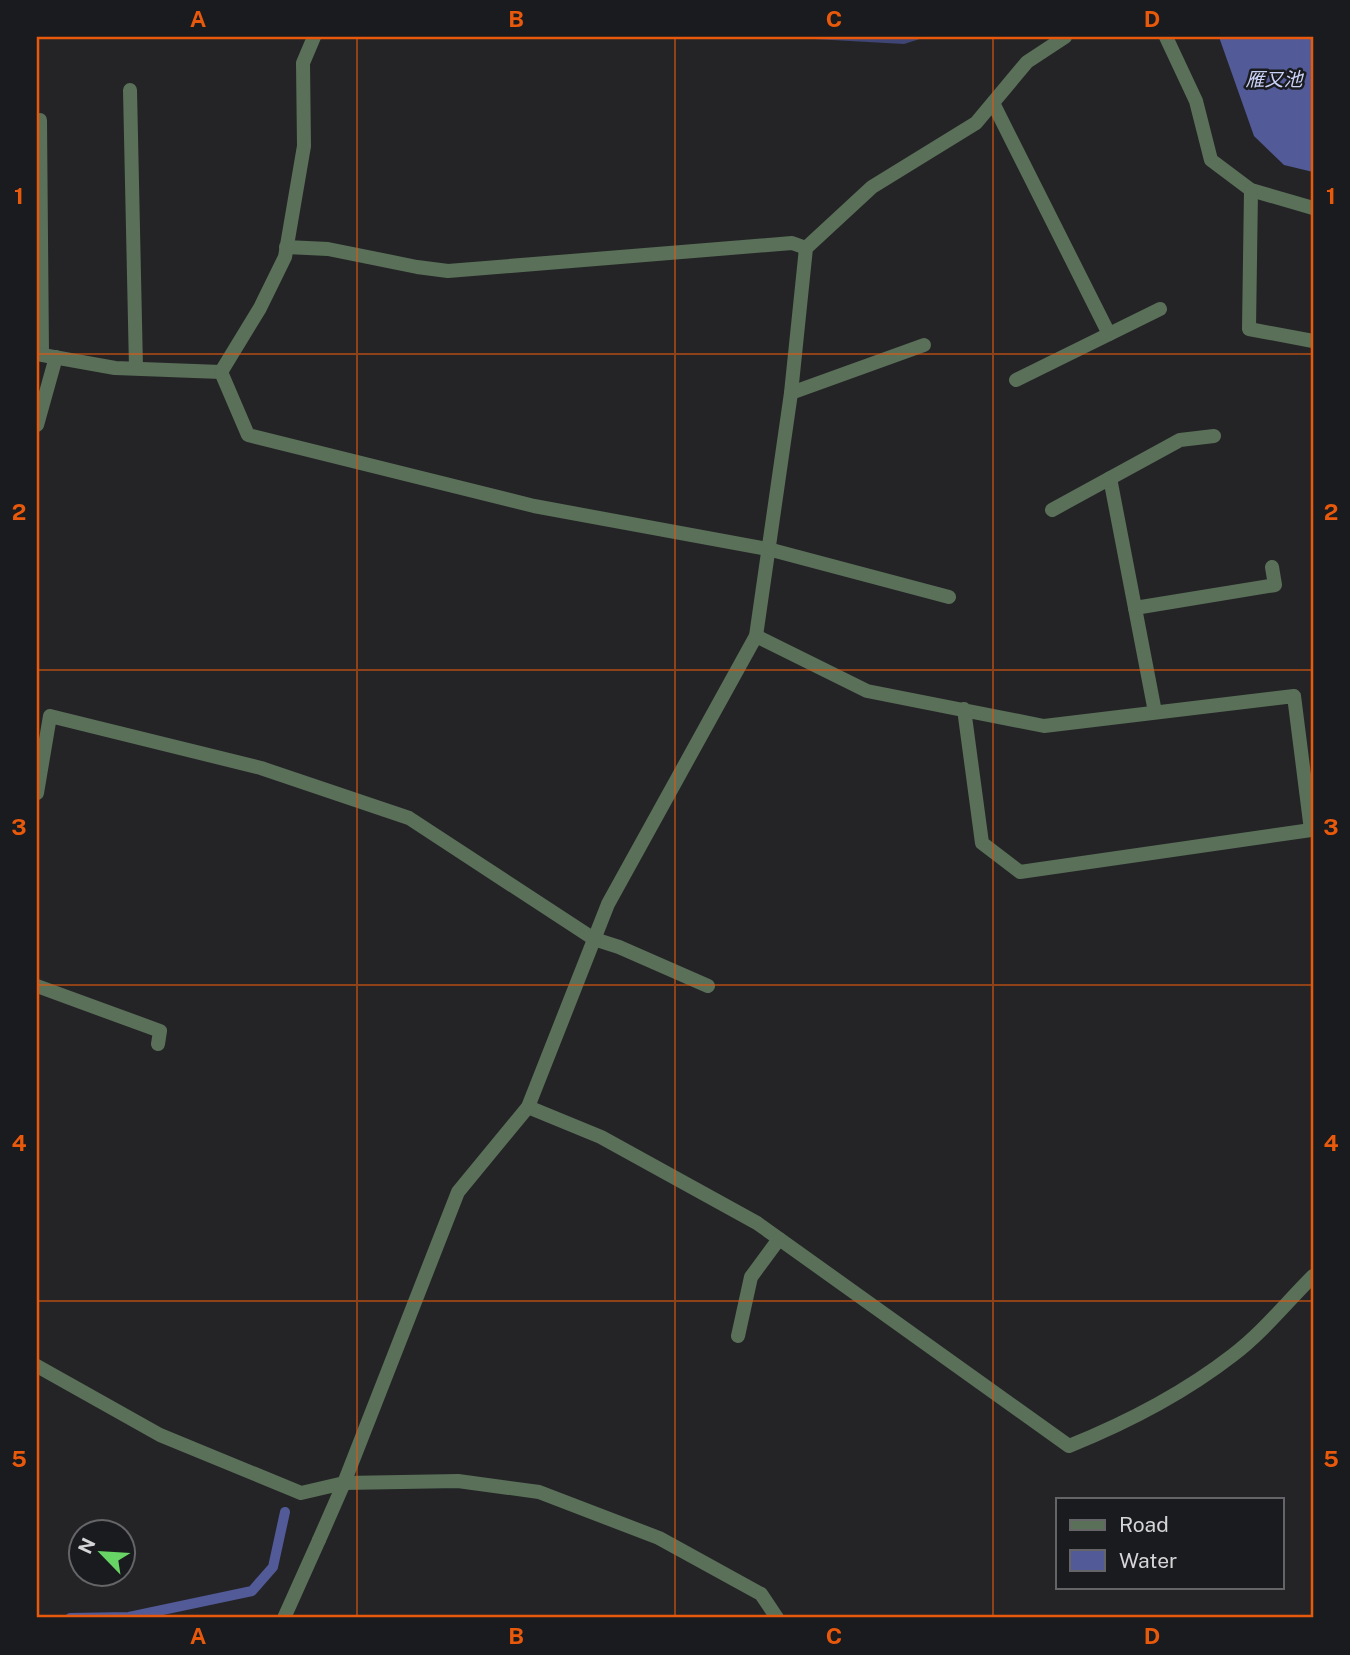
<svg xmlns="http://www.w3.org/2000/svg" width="1350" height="1655" font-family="'Public Sans','Noto Sans JP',sans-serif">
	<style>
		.green { fill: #3f4575 }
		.water { fill: #525a98 }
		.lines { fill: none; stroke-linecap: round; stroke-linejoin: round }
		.stream { stroke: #525a98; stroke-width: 10 }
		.service { stroke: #5a7059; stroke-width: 14 }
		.minor { stroke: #5a7059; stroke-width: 14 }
		.tertiary { stroke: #5a7059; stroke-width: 14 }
		.grid { fill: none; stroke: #e8590c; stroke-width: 2; stroke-opacity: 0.55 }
		.labels { text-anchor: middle; stroke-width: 5; stroke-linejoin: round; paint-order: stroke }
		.water-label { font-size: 19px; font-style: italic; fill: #cad1f7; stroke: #1a1b1e }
		.neatline { fill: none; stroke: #e8590c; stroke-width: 2.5 }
		.grid-label { font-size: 23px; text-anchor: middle; font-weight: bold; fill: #e8590c }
	</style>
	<rect width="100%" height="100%" fill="#242427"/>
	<polygon class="green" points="778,37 926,37 904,44"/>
	<polygon class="water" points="1219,37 1313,37 1313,172 1284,165 1254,136"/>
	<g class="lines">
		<polyline class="stream" points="70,1618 129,1617 252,1591 273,1567 285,1512"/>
		<polyline class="service" points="37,425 56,357"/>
		<g class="minor">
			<polyline points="1166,37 1196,101 1211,160 1251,190 1313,208"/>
			<polyline points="130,90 136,368"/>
			<polyline points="993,103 1109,334"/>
			<polyline points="40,120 42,354"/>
			<polyline points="1251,190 1249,329 1313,341"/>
			<polyline points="286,247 328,249 417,267 448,271 792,243 806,248"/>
			<polyline points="37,354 115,368 221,372"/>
			<polyline points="221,372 248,435 534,506 768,549 949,597"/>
			<polyline points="221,372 260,308 285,257 304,146 303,63 314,37"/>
			<polyline points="1016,380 1160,309"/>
			<polyline points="791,393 924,345"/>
			<polyline points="1110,478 1155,712"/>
			<polyline points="1052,510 1180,440 1214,436"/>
			<polyline points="1135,608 1275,585 1272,567"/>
			<polyline points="756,636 867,691 1044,726 1294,696 1311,830 1020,872 982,843 964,709"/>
			<polyline points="37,793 50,716 261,768 409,818 594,939 619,947 708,986"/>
			<polyline points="37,986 160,1031 158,1044"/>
			<path d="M528 1107 601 1137 757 1223 1069 1446C1126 1423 1184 1393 1233 1355 1262 1333 1287 1302 1313 1276"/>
			<polyline points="738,1336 751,1277 779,1239"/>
			<polyline points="37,1366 160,1435 301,1493 344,1483 458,1481 539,1492 659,1538 761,1594 777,1618"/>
			<polyline points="319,1540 344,1483 458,1192 528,1107 608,904 756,636 791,393 806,248 872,187 976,123 1027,62 1065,37"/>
		</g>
		<polyline class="tertiary" points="284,1618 319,1540"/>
	</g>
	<path class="grid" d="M357 37V1618M675 37V1618M993 37V1618M37 354H1313M37 670H1313M37 985H1313M37 1301H1313"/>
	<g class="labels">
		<g class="water-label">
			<text x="1274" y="86">雁又池</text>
		</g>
	</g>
	<rect width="1350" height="1655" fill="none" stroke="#1a1b1e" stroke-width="77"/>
	<rect x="1056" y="1498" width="228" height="91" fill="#1a1b1e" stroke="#656568" stroke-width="2"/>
	<rect x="1070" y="1520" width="35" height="10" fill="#5a7059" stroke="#656568" stroke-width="2"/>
	<text x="1119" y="1532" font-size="21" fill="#d5d5d7">Road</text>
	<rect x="1070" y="1550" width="35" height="21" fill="#525a98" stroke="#656568" stroke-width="2"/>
	<text x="1119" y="1568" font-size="21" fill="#d5d5d7">Water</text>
	<g transform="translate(102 1553) rotate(295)"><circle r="33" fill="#1a1b1e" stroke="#656568" stroke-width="2"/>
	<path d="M0-5L12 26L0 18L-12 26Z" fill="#68d465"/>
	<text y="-10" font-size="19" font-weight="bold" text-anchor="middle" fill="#d5d5d7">N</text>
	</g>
	<rect x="38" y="38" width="1274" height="1578" class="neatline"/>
	<g class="grid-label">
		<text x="198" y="27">A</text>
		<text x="516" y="27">B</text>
		<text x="834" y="27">C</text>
		<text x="1152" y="27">D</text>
		<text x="19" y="204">1</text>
		<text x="1331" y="204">1</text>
		<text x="19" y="520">2</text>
		<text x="1331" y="520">2</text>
		<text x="19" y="835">3</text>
		<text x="1331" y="835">3</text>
		<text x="19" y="1151">4</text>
		<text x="1331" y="1151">4</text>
		<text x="19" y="1467">5</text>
		<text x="1331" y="1467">5</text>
		<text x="198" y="1644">A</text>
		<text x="516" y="1644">B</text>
		<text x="834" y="1644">C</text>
		<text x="1152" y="1644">D</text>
	</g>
</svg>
